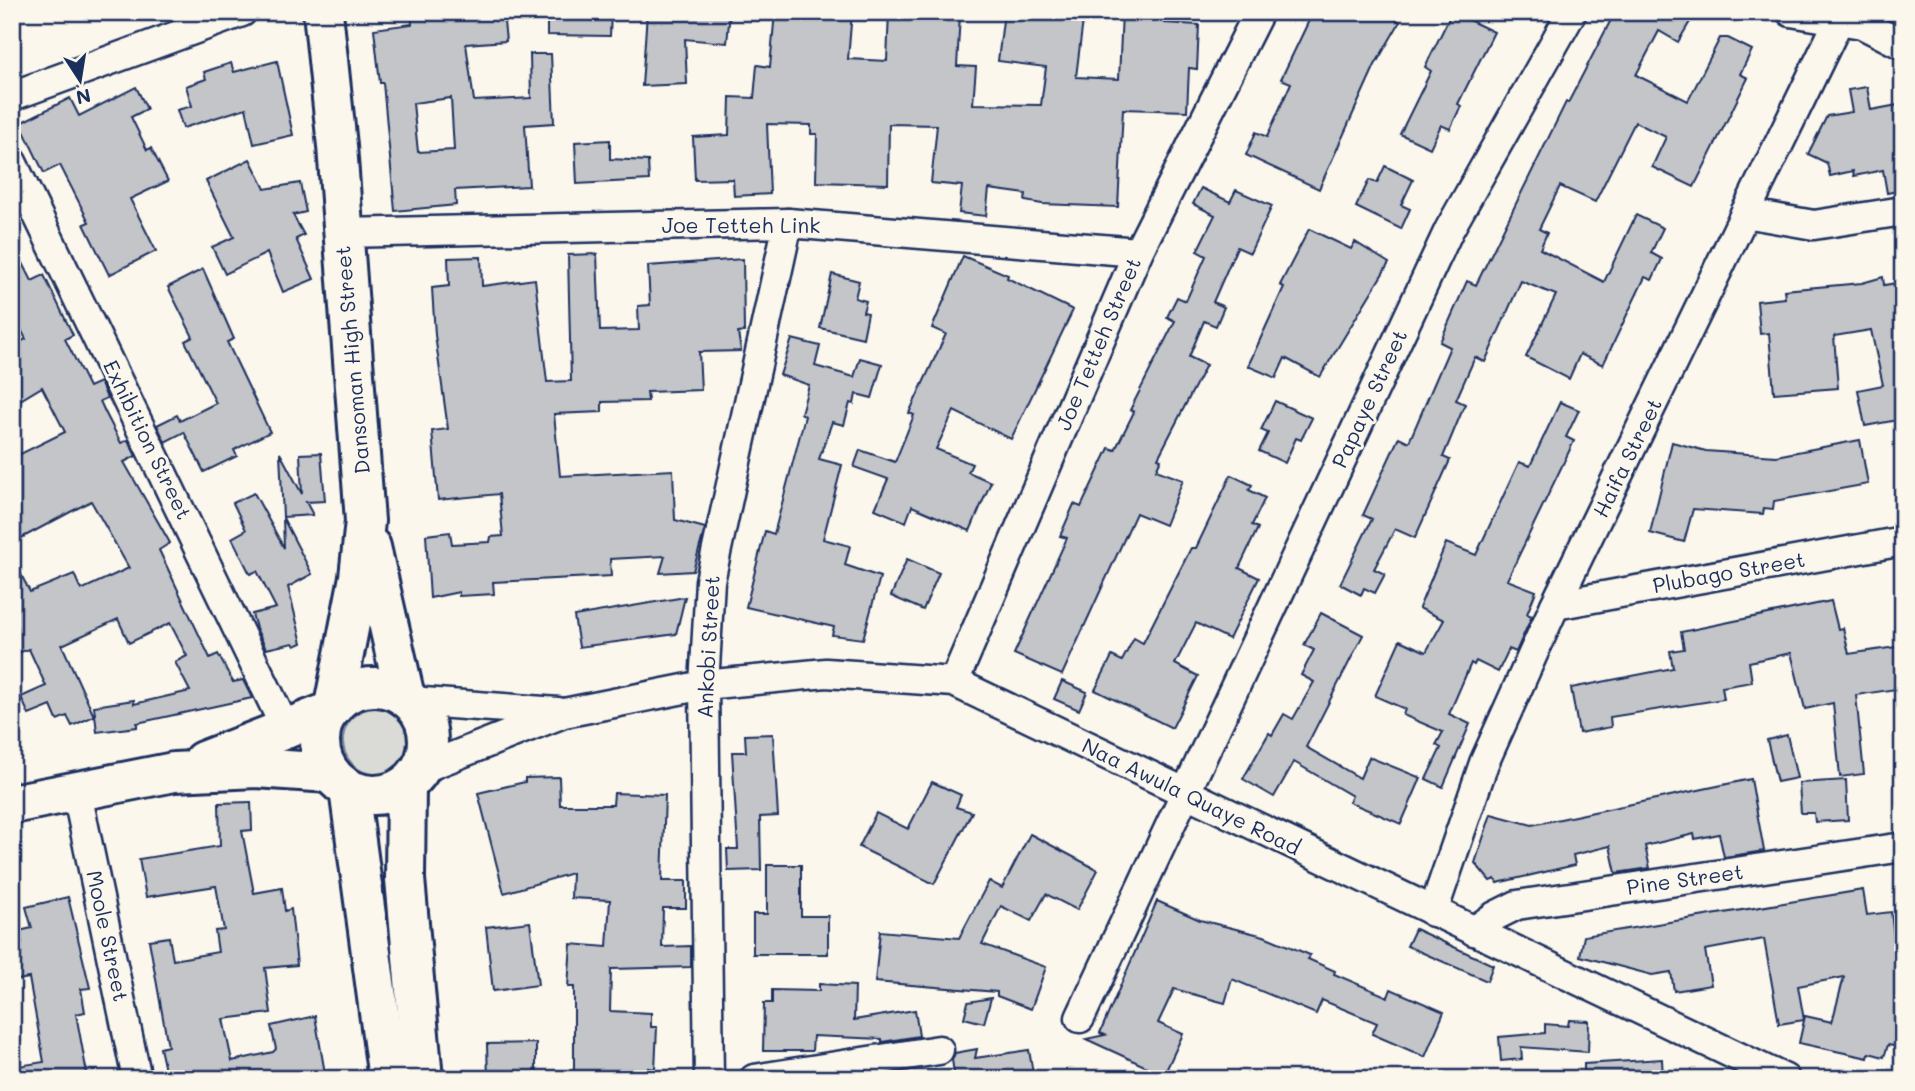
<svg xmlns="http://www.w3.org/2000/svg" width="1915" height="1091" font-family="Mali,sans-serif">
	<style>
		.green { fill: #dadad7; stroke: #7a849a; stroke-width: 2 }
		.building { fill: #c3c5c9; stroke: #1b2f5e; stroke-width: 2; fill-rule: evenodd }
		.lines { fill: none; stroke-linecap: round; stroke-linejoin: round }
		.street-casing { stroke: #1b2f5e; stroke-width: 33 }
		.secondary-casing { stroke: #1b2f5e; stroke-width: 44 }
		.street { stroke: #fbf7ec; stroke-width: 28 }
		.secondary { stroke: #fbf7ec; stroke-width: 38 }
		.labels { text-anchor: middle; stroke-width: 6; stroke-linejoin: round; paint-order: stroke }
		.street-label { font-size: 21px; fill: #1b2f5e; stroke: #fbf7ec }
	</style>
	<rect width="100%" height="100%" fill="#fbf7ec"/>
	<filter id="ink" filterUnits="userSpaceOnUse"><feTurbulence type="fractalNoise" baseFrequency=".0143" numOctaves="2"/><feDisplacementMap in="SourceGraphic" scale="14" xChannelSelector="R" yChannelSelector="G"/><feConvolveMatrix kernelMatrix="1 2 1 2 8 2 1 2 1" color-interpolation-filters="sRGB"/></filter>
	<g filter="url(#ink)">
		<circle class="green" cx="376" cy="741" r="33"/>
		<g class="building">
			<path d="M411 12H503L506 41 466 44 474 101 531 98 530 54H551L554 123 525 125 529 186 455 190 456 205 395 211 383 83H380L374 29 412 24ZM451 98 454 150 418 152 413 103Z"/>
			<polygon points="547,12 611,12 610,36 547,35"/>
			<polygon points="647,12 730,12 727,43 685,39 687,84 642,86"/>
			<polygon points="775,12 852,12 848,59 887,61 889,12 960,15 957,66 976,67 973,104 1041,105 1046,67 998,61 1004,12 1062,18 1063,12 1084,12 1076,77 1119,79 1122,12 1164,12 1164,23 1199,25 1197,69 1189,68 1187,111 1123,109 1118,207 1042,204 1025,201 1026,194 989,189 986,216 959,213 962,186 931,183 937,125 889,124 888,184 816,182 817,134 811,134 811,125 767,124 770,194 734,196 733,179 695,180 693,137 729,135 730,97 754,98 757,65 770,67"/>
			<polygon points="1313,12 1382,12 1400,22 1375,65 1319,189 1246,155 1256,132 1267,137 1291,83 1281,79"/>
			<polygon points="1452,12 1494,32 1458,104 1461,106 1450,129 1441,125 1430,148 1400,134 1431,71 1425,67"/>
			<polygon points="1615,12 1677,12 1691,20 1678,42 1659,31 1636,75 1688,101 1720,38 1728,38 1752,50 1740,74 1748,78 1694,187 1652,167 1666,137 1635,122 1595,202 1560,186 1539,229 1547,233 1540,249 1604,282 1636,215 1663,228 1651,253 1662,259 1652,280 1645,277 1603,365 1580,354 1569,379 1526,357 1556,295 1521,281 1485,362 1475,357 1456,400 1465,404 1443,457 1450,460 1415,538 1395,529 1374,569 1385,574 1375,593 1364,588 1361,595 1340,584 1372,519 1363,515 1399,437 1409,442 1450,347 1440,342 1467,281 1476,285 1566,102 1568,103"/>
			<polygon points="277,61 293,135 254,144 246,108 183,128 177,110 192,106 186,86 206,79 204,72 231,63 234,72"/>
			<polygon points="136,87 147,109 131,117 147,150 151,148 168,181 130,199 156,251 109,275 84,224 89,222 60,165 44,173 20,123 70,98 79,116"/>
			<polygon points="1867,87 1871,110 1903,104 1903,190 1887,193 1883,170 1854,176 1853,171 1830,176 1827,163 1808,154 1827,116 1852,112 1848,90"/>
			<polygon points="610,140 610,159 648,161 649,180 577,184 575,142"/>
			<polygon points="250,159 265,189 300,183 306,212 293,215 304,235 296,239 314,279 283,292 267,253 225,274 212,247 234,237 206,181"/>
			<polygon points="1385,166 1413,180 1401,205 1410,209 1401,229 1356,207 1369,180 1377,183"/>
			<polygon points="1201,188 1230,202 1236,190 1272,206 1250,253 1237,247 1213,302 1224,307 1216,326 1204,321 1189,357 1206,365 1158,458 1161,459 1156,470 1183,480 1165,525 1136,513 1062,675 1014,654 1067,538 1060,536 1074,504 1081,507 1109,448 1115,450 1134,412 1130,410 1175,321 1167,317 1177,297 1186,301 1206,256 1197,251 1215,215 1193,204"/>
			<polygon points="1309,229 1351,249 1355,242 1389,263 1320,377 1285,358 1276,378 1248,366 1284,287 1280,285"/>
			<polygon points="12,241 32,281 44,275 73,335 65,339 89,387 100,382 107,398 100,401 105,412 121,443 128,440 136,456 124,462 170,543 159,550 210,658 218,654 233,682 243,680 252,698 137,723 137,727 97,732 94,706 134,700 134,704 190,691 175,662 187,656 170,623 129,643 118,619 62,645 94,716 72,726 67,716 57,720 51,706 29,715 21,697 46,686 29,649 12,655 12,557 30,592 74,574 81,590 129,568 91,501 12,543 12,458 65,432 42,387 12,405 12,346 26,339 12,312"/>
			<polygon points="597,254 600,331 639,330 638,306 650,305 648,266 743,259 744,332 738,333 741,351 699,352 701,390 647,392 648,401 602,402 602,412 554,414 560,476 673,470 675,520 705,528 693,571 660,573 665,556 610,559 611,576 493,582 494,594 459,596 459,592 430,598 426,535 450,532 452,544 490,542 491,537 503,536 499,494 438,500 432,431 448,429 435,335 432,288 449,286 448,258 481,257 482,286 535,279 547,382 571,381 568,255"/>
			<polygon points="963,256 1008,275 1007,278 1073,310 1011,439 954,411 936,449 972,464 968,472 991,482 970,531 912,506 906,522 875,509 888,479 854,467 860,450 895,462 914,415 909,413 946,334 932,328"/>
			<polygon points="203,269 234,339 227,342 270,432 234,450 237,456 204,472 184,432 165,442 157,425 177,415 180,421 216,403 185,341 193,337 168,287"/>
			<polygon points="832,274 859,281 855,298 866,301 863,312 868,313 863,338 820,328"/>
			<polygon points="1883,277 1884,285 1903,282 1903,419 1865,426 1858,390 1883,385 1871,330 1834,336 1838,388 1774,393 1769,333 1760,334 1757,301 1785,298 1784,290 1862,283"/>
			<polygon points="792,339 820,346 815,366 854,377 860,358 882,364 872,398 856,394 854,404 850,403 844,425 832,422 819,459 842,465 823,539 850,546 845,565 880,577 863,639 832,635 834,627 746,607 765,531 774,534 805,416 801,413 809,385 780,375"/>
			<polygon points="1275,401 1312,418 1301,440 1296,438 1285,463 1259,451 1268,433 1261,430"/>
			<polygon points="1560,402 1579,410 1566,437 1574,441 1507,580 1536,591 1527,614 1532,616 1516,652 1509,649 1498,672 1476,661 1474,665 1471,663 1449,714 1470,724 1443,787 1426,779 1441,748 1436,745 1443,732 1403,715 1405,709 1375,696 1400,640 1426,652 1444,620 1419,608 1446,543 1476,555 1519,462 1530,466"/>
			<polygon points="1860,440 1868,484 1774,501 1773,509 1764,508 1763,514 1693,509 1684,542 1650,533 1672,442 1706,451 1776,456"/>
			<polygon points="280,453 302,494 300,454 321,453 325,501 306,502 313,515 283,517"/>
			<polygon points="1231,475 1252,485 1249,490 1265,498 1252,525 1258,528 1239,568 1259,578 1229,639 1196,623 1175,664 1198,676 1172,728 1095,690 1112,656 1122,661 1134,638 1143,643 1191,548 1196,548"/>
			<polygon points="254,493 284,548 283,518 312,574 288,587 302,643 295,646 293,643 266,649 256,628 252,614 276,608 257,571 250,574 232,538 246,530 233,503"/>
			<polygon points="907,559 939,573 923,610 891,596"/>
			<polygon points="685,597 676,634 579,647 574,616"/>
			<polygon points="1831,601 1838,629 1843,628 1849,654 1903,646 1903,688 1856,695 1864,774 1840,777 1833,703 1805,709 1791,653 1749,662 1752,682 1722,687 1724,699 1610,717 1611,727 1579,733 1571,688 1673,668 1670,651 1684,649 1681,632"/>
			<polygon points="1321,613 1363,635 1306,747 1360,778 1369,757 1421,778 1401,824 1349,802 1352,796 1294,762 1274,797 1243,779 1269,733 1272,735 1284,714 1293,719 1314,682 1301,675 1314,650 1304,645"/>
			<polygon points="1062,681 1087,692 1079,710 1054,699"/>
			<polygon points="773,734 778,816 760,817 761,870 728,871 727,849 738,849 732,752 746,752 745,735"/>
			<polygon points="1787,735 1797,778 1777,782 1767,740"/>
			<polygon points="559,777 560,805 613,805 614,793 665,795 662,881 686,881 686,908 663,908 662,947 691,946 691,967 611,969 610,1011 651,1013 651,1027 657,1027 655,1069 648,1068 647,1079 574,1079 574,987 568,987 571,944 607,947 610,900 571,898 572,873 504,893 478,793 525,782 525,778"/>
			<polygon points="1751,779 1764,851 1724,857 1719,834 1695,839 1694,834 1645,846 1650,868 1616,873 1610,846 1573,855 1575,865 1497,883 1495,879 1490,881 1475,863 1491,814 1532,825"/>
			<polygon points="1846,780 1848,820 1815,822 1814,813 1801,813 1799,783"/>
			<polygon points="932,782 961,795 956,807 972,812 934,884 859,847 876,813 908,829"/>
			<polygon points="251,802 252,830 242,831 254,893 282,888 285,911 291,909 297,965 265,968 271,1013 223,1019 232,1061 273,1052 276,1049 271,1026 315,1016 326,1079 167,1079 160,1048 168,1046 149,940 169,937 173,960 218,952 215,931 224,930 216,886 146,897 139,859 220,846 219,803"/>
			<polygon points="1030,834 1098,870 1077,910 1046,894 1031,921 1001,906 982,944 1046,967 1031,1009 997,996 997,992 875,982 880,931 959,938 989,881 1002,888"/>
			<polygon points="767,865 801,865 801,916 828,916 828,954 753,954 753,914 767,914"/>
			<polygon points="1863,890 1867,915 1891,912 1897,963 1903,964 1903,1048 1888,1045 1884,1057 1869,1053 1868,1058 1799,1043 1805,1016 1832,1022 1844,977 1798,986 1804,1020 1779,1024 1764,939 1705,950 1711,985 1674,991 1671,972 1652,975 1580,956 1584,936"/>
			<polygon points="68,897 90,988 81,989 85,1012 76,1014 88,1079 12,1079 12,1067 44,1062 29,978 12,981 12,945 22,943 19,931 32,928 26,907"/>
			<polygon points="1157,901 1200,920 1264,936 1310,955 1308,959 1335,971 1334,974 1388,997 1391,989 1444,1012 1425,1057 1372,1034 1377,1023 1322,1000 1316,1014 1232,979 1225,1003 1174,989 1158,1023 1183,1034 1164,1075 1086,1039 1105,1035 1100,1033"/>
			<polygon points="530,922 538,985 493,991 486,927"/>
			<polygon points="1415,929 1493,965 1487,981 1407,946"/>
			<polygon points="819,984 855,986 854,1020 915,1010 919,1036 882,1042 882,1039 813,1036 812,1051 763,1051 764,1003 772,1003 772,990 819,991"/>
			<polygon points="991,998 984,1023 964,1018 968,1002"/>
			<polygon points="1569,1020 1589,1021 1588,1052 1521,1047 1522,1059 1501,1061 1499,1037 1545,1033 1545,1024 1568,1026"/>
			<polygon points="536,1043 536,1079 488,1079 487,1044"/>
			<polygon points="977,1049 975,1058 1029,1050 1034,1079 955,1079 952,1060 955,1053"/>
			<polygon points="1662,1059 1663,1079 1584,1079 1584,1064"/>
		</g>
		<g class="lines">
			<defs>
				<g id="street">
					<polyline points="1791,12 1862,24 1903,45"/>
					<polyline points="12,96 242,12"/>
					<polyline points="12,162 281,719"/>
					<polyline points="1745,213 1814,225 1903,211"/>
					<polyline points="343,233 788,223 1138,252"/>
					<polyline points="1555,605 1903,541"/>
					<polyline points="954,682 1138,252 1259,12"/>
					<polyline points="410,701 558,712"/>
					<polyline points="421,769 564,713 704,685 826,673 954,682 1785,1079"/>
					<polyline points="77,793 137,1079"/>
					<polyline points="1433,912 1484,763 1555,605 1843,12"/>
					<polyline points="1474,931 1495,916 1517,905 1903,847"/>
					<polyline points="1080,1018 1449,230 1572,12"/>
					<polyline points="709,1079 704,685 710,581 788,223"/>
					<polyline points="754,1079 939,1050"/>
				</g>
				<g id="secondary">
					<polyline points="323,12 337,146 365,521 359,577 334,706"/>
					<polyline points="371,547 405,697"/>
					<circle cx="374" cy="741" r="54"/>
					<polyline points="203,761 329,712"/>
					<polyline points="406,785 405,879 423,1079"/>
					<polyline points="349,789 388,1079"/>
					<polyline points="12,804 174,772 256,768 330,773"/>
				</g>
			</defs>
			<use href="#street" class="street-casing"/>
			<use href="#secondary" class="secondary-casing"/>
			<use href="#street" class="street"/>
			<use href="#secondary" class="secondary"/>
		</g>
	</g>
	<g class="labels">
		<g class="street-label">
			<text x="741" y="233">Joe Tetteh Link</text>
			<text transform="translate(1099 344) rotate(-67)" y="7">Joe Tetteh Street</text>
			<text transform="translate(353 360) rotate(-95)" y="7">Dansoman High Street</text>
			<text transform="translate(1370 399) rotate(-65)" y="7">Papaye Street</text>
			<text transform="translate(147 440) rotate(64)" y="7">Exhibition Street</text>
			<text transform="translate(1628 458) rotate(-64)" y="7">Haifa Street</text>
			<text transform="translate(1729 573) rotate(-10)" y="7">Plubago Street</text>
			<text transform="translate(709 647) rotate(-87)" y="7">Ankobi Street</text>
			<text transform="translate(1191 797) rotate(26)" y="7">Naa Awula Quaye Road</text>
			<text transform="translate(1685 880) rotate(-8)" y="7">Pine Street</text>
			<text transform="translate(107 936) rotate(78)" y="7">Moole Street</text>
		</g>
	</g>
	<rect width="1915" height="1091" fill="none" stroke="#fbf7ec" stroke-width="42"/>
	<rect x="21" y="21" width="1873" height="1049" fill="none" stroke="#1b2f5e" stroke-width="2.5" filter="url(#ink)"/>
	<g transform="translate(80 80) rotate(168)" stroke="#fbf7ec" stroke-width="5" paint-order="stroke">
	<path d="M0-5L12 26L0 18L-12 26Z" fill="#1b2f5e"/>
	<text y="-10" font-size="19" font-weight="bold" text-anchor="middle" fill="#1b2f5e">N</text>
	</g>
</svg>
